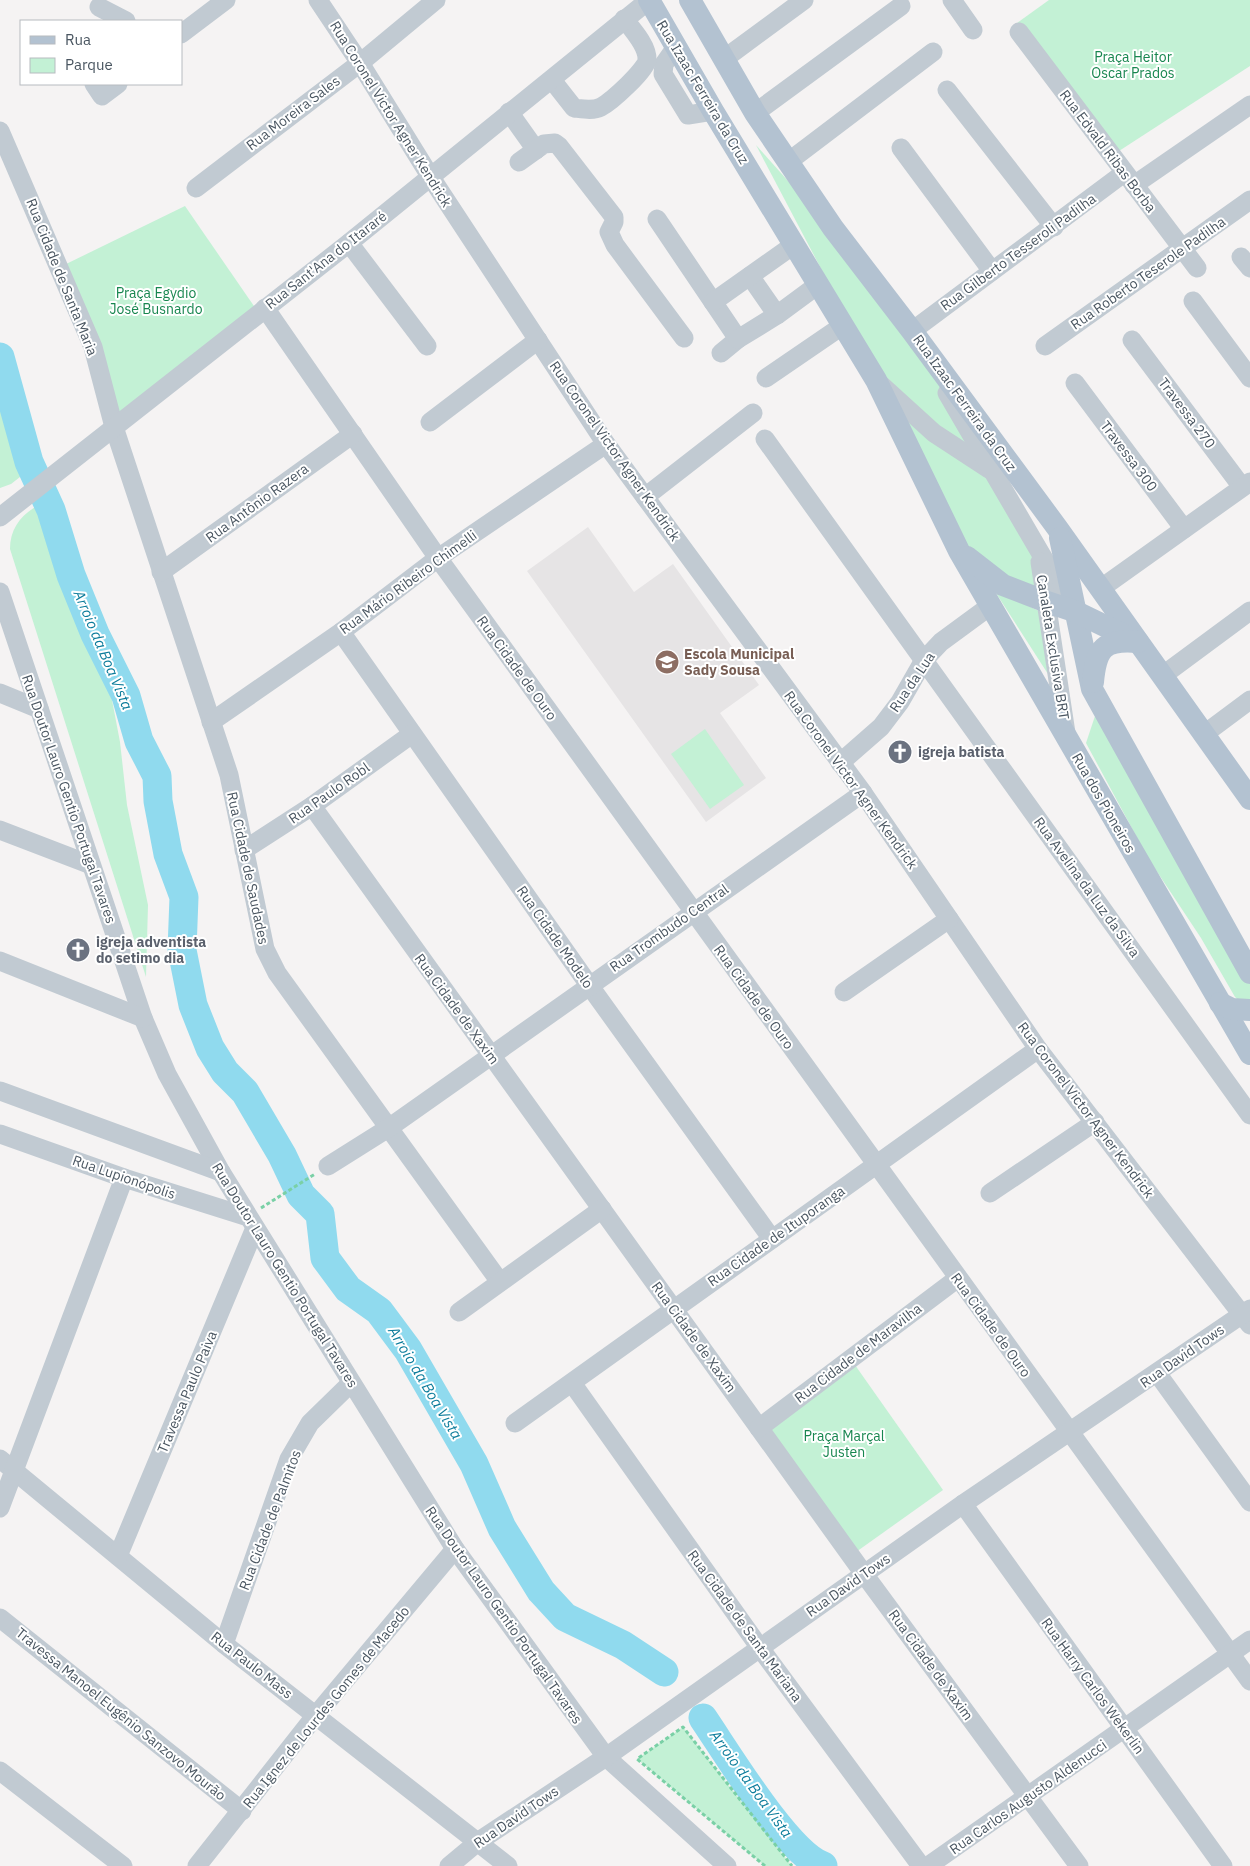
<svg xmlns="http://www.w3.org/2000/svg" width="1250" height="1866" font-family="'IBM Plex Sans',sans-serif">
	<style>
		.education { fill: #e6e4e5 }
		.green { fill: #c3f1d5 }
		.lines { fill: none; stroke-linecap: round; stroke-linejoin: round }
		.river { stroke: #90daee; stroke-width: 29 }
		.path { stroke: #7ad0a6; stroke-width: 3; stroke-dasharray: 4 2.5; stroke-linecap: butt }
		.minor { stroke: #c1cad2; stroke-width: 19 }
		.major { stroke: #b3c2d1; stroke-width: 22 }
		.labels { text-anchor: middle; stroke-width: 4; stroke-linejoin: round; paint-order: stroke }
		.park-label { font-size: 14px; fill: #17864f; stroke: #fff }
		.street-label { font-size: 14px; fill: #4a5661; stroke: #fff }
		.education-label { font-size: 14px; font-weight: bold; fill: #785e54; stroke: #fff; text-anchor: start }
		.worship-label { font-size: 14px; font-weight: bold; fill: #5b616d; stroke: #fff; text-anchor: start }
		.water-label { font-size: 15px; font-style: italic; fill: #0c7c9b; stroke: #fff }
	</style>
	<rect width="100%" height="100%" fill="#f5f3f3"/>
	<polygon class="education" points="588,527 634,592 673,564 759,685 720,713 766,778 706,822 527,571"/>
	<g class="green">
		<polygon points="1049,0 1250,0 1250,66 1119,151 1017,23"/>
		<polygon points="756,145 838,237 912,333 987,465 879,379"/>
		<polygon points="185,206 258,312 115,424 62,266"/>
		<polygon points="0,381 17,444 29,470 11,484 0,488"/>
		<polygon points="884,389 991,475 1035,550 1041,596 960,549"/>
		<path d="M41 504 43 523 57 571 112 700 120 742 127 805 148 905 146 977 10 549C10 528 22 513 41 504Z"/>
		<polygon points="994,590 1039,611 1048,674"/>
		<polygon points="1097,710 1250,976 1250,1001 1241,1002 1235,997 1201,938 1148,858 1086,743"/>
		<polygon points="705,729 744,785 710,809 671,754"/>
		<polygon points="855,1365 943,1490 856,1552 765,1428"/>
		<polygon points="683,1727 792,1866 765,1866 637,1759"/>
	</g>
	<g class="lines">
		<g class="river">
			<polyline points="0,357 29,462 51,510 71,575 95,634 126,696 139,741 157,776 158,801 168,854 184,897 182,950 193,1005 210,1048 225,1072 245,1092 282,1155 301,1195 320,1214 325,1258 348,1289 379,1311 408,1350 474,1464 502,1528 541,1591 565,1617 623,1645 664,1672"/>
			<path d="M703 1718C727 1753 787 1853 823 1866"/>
		</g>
		<g class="path">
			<polyline points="261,1208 315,1174"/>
			<polyline points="765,1866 637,1759 683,1727 792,1866"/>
		</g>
		<g class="minor">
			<polyline points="318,0 360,63 430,176 606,444 863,793 1038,1049 1250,1325"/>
			<polyline points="952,0 973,30"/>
			<polyline points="99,7 126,21"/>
			<polyline points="1019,32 1197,268"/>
			<polyline points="181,34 226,0"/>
			<polyline points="676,47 664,64 663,74 688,115 713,111"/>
			<polyline points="724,59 804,0"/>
			<path d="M552 80 574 108C583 109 593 111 601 107 612 101 646 70 647 60 648 46 632 29 624 19"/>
			<polyline points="94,84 102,96 118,84"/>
			<polyline points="947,90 1054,227"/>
			<polyline points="509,112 536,150"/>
			<polyline points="755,113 901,6"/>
			<polyline points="0,131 93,347 114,427 229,775 265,949 277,973 500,1282"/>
			<polyline points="901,148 992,271"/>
			<polyline points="519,162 544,144 555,143 559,146 614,217 614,222 609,232 615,245 684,338"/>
			<polyline points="788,162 933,52"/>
			<polyline points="1134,185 1250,105"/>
			<polyline points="196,188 360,63 436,0"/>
			<polyline points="657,219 738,339 721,353"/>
			<polyline points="349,243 427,346"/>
			<polyline points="1241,257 1250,268"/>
			<polyline points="750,276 777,315"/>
			<polyline points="1193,301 1250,378"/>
			<polyline points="713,302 795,244"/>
			<polyline points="265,308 438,558 1250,1681"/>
			<polyline points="738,339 777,315 819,284"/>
			<polyline points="1132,340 1242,487"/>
			<polyline points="919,343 912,331 1124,173"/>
			<polyline points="1045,346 1250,200"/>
			<polyline points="766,378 842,326"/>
			<polyline points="879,383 934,433 989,469"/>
			<polyline points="1075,383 1184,529"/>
			<polyline points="947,393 1072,607"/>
			<polyline points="430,422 538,340"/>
			<polyline points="765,439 1250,1115"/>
			<polyline points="645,497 753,413"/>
			<polyline points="0,517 349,243 649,0"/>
			<polyline points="1040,562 1066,733"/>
			<polyline points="161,572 353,434"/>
			<polyline points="1100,589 1250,482"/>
			<polyline points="0,592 143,1018 167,1074 221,1172 455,1549 606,1757 727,1866"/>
			<polyline points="341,632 589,985 772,1239"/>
			<polyline points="1162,676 1250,611"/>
			<polyline points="0,693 39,709"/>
			<polyline points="211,722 341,632 438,558 606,444"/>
			<polyline points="1203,735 1250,700"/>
			<polyline points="840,763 881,727 900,702 924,660 941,642 990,606"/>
			<polyline points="312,806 864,1574 1079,1866"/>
			<polyline points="0,830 91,865"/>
			<polyline points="244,850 312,806 412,734"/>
			<polyline points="0,961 143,1018"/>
			<polyline points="844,992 949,919"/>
			<polyline points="0,1091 221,1172"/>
			<polyline points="0,1134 124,1178 248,1217"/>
			<polyline points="328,1166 390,1127 863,793"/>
			<polyline points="990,1193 1095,1122"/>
			<polyline points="459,1312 602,1209"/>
			<polyline points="1157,1373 1250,1502"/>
			<polyline points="572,1383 760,1648 921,1866"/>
			<polyline points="515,1423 1038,1049"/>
			<polyline points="759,1428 958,1278"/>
			<polyline points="0,1459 224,1644 508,1866"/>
			<polyline points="963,1504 1223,1866"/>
			<polyline points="0,1508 124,1178"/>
			<polyline points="118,1556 255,1228"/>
			<polyline points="0,1618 242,1811"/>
			<polyline points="224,1644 289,1459 310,1423 351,1383"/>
			<polyline points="0,1771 123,1866"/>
			<polyline points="197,1866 316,1715 455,1549"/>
			<polyline points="449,1866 479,1841 606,1757 963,1504 1250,1309"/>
			<polyline points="928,1866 1250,1640"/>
		</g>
		<g class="major">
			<polyline points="649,0 713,111 876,380 959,551 1250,1054"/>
			<polyline points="690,0 755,113 833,228 912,331 1058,529 1250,799"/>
			<polyline points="1060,538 1092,689 1250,973"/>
			<polyline points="967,557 1003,585 1047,602 1074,611 1136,641"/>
			<path d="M1093 682C1096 648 1104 639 1138 642"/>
			<polyline points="1220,1003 1232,1009 1250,1010"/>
		</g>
	</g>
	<defs>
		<symbol id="school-disc" viewBox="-11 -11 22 22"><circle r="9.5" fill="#8d6e63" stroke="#fff"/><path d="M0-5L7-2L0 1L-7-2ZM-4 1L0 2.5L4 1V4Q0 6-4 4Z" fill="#fff"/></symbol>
		<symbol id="church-disc" viewBox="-11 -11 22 22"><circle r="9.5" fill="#6b7280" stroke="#fff"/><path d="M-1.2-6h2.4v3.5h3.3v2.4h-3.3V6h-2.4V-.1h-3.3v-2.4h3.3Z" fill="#fff"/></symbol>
	</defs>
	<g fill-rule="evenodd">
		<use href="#school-disc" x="653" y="648" width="28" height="28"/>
		<use href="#church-disc" x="886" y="738" width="28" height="28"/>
		<use href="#church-disc" x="64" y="936" width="28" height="28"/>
	</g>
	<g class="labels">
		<g class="park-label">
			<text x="1133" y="62">Praça Heitor<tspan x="1133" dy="16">Oscar Prados</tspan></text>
			<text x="156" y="298">Praça Egydio<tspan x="156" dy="16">José Busnardo</tspan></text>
			<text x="844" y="1441">Praça Marçal<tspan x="844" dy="16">Justen</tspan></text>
		</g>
		<g class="street-label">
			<text transform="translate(703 92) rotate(59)" y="5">Rua Izaac Ferreira da Cruz</text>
			<text transform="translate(293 113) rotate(-37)" y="5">Rua Moreira Sales</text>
			<text transform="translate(391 114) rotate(58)" y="5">Rua Coronel Victor Agner Kendrick</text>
			<text transform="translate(1108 151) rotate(53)" y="5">Rua Edvald Ribas Borba</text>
			<text transform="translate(1018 252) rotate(-36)" y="5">Rua Gilberto Tesseroli Padilha</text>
			<text transform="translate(326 260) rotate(-38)" y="5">Rua Sant'Ana do Itararé</text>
			<text transform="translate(1148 273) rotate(-35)" y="5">Rua Roberto Teserole Padilha</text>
			<text transform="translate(62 277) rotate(68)" y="5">Rua Cidade de Santa Maria</text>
			<text transform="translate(965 403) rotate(54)" y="5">Rua Izaac Ferreira da Cruz</text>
			<text transform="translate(1187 413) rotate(53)" y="5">Travessa 270</text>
			<text transform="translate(615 451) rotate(55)" y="5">Rua Coronel Victor Agner Kendrick</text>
			<text transform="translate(1129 456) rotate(53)" y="5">Travessa 300</text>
			<text transform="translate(257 503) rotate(-36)" y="5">Rua Antônio Razera</text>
			<text transform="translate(408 582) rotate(-36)" y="5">Rua Mário Ribeiro Chimelli</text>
			<text transform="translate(1053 647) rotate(81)" y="5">Canaleta Exclusiva BRT</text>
			<text transform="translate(517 668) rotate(54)" y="5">Rua Cidade de Ouro</text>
			<text transform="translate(912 682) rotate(-56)" y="5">Rua da Lua</text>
			<text transform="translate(851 780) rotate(54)" y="5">Rua Coronel Victor Agner Kendrick</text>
			<text transform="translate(329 793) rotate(-35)" y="5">Rua Paulo Robl</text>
			<text transform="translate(69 799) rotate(71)" y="5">Rua Doutor Lauro Gentio Portugal Tavares</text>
			<text transform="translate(1104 803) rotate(60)" y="5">Rua dos Pioneiros</text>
			<text transform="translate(248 868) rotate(78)" y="5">Rua Cidade de Saudades</text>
			<text transform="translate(1087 887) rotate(54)" y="5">Rua Avelina da Luz da Silva</text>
			<text transform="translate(669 928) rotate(-35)" y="5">Rua Trombudo Central</text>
			<text transform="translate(555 937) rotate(55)" y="5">Rua Cidade Modelo</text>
			<text transform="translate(754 997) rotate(54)" y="5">Rua Cidade de Ouro</text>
			<text transform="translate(457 1009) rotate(54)" y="5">Rua Cidade de Xaxim</text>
			<text transform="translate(1086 1110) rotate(53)" y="5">Rua Coronel Victor Agner Kendrick</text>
			<text transform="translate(124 1177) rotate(19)" y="5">Rua Lupionópolis</text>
			<text transform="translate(776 1236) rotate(-35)" y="5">Rua Cidade de Ituporanga</text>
			<text transform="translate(285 1275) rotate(58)" y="5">Rua Doutor Lauro Gentio Portugal Tavares</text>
			<text transform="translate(991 1325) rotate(54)" y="5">Rua Cidade de Ouro</text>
			<text transform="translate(694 1337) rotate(54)" y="5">Rua Cidade de Xaxim</text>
			<text transform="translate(858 1353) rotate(-37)" y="5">Rua Cidade de Maravilha</text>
			<text transform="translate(1182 1356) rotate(-35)" y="5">Rua David Tows</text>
			<text transform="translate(187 1392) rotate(-67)" y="5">Travessa Paulo Paiva</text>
			<text transform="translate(270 1520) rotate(-69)" y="5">Rua Cidade de Palmitos</text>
			<text transform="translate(848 1585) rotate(-35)" y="5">Rua David Tows</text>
			<text transform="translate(504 1615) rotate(55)" y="5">Rua Doutor Lauro Gentio Portugal Tavares</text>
			<text transform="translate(745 1626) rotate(54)" y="5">Rua Cidade de Santa Mariana</text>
			<text transform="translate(252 1665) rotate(38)" y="5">Rua Paulo Mass</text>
			<text transform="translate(931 1665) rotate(54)" y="5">Rua Cidade de Xaxim</text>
			<text transform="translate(1093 1686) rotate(54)" y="5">Rua Harry Carlos Wekerlin</text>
			<text transform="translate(326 1707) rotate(-51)" y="5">Rua Ignez de Lourdes Gomes de Macedo</text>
			<text transform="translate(121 1714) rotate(39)" y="5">Travessa Manoel Eugênio Sanzovo Mourão</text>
			<text transform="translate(1028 1797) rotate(-35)" y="5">Rua Carlos Augusto Aldenucci</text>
			<text transform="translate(516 1817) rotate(-34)" y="5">Rua David Tows</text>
		</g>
		<g class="education-label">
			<text x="684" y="659">Escola Municipal<tspan x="684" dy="16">Sady Sousa</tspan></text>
		</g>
		<g class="worship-label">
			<text x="918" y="757">igreja batista</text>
			<text x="96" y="947">igreja adventista<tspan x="96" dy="16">do setimo dia</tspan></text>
		</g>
		<g class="water-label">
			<text transform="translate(103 650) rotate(67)" y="5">Arroio da Boa Vista</text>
			<text transform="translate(425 1383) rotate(59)" y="5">Arroio da Boa Vista</text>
			<text transform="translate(751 1784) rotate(54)" y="5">Arroio da Boa Vista</text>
		</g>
	</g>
	<rect x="20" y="20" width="162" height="65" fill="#ffffff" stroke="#b7bbc0"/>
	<rect x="30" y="36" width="25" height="8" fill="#b3c2d1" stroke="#b7bbc0"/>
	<text x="65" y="45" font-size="15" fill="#4a5661">Rua</text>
	<rect x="30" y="58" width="25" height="15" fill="#c3f1d5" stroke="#b7bbc0"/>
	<text x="65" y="70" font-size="15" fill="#4a5661">Parque</text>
</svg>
